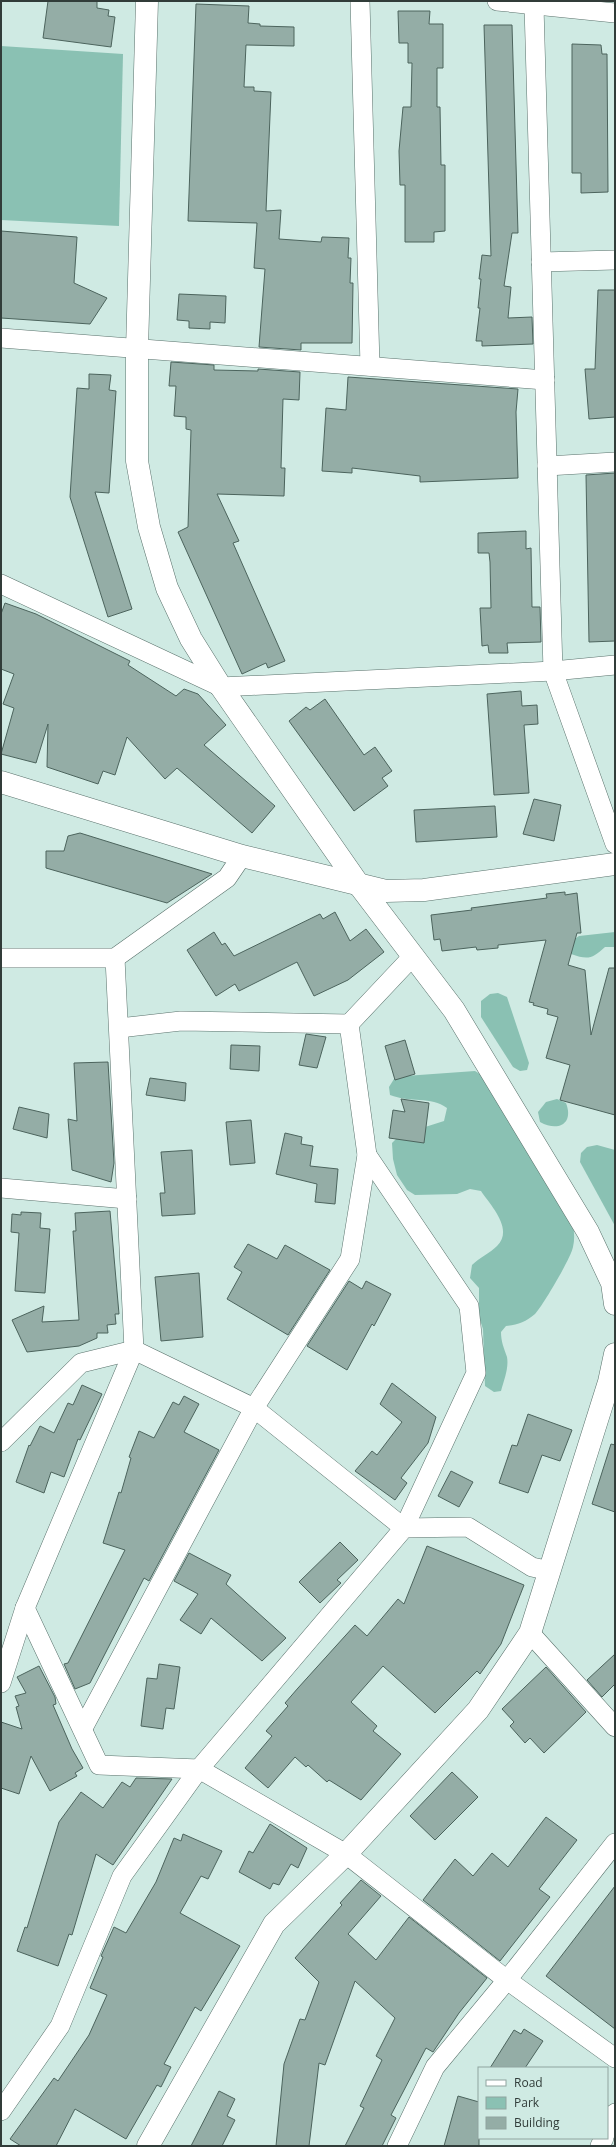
<svg xmlns="http://www.w3.org/2000/svg" width="616" height="2147" font-family="'Open Sans',sans-serif">
	<style>
		.green { fill: #8ac1b3 }
		.building { fill: #94ada6; stroke: #4c645d }
		.lines { fill: none; stroke-linecap: round; stroke-linejoin: round }
		.street-casing { stroke: #5a726c; stroke-width: 20 }
		.secondary-casing { stroke: #5a726c; stroke-width: 23 }
		.street { stroke: #fff; stroke-width: 19 }
		.secondary { stroke: #fff; stroke-width: 22 }
	</style>
	<rect width="100%" height="100%" fill="#cfeae3"/>
	<g class="green">
		<polygon points="1,46 123,54 119,226 1,220"/>
		<path d="M615 932V947H605C592 959 588 960 571 954L569 943 579 936Z"/>
		<polygon points="498,993 507,997 529,1063 527,1070 520,1071 513,1067 481,1017 481,1001 490,994"/>
		<path d="M475 1071 483 1076 573 1223C574 1231 575 1239 573 1247 571 1258 542 1307 535 1314 526 1322 517 1325 506 1326L501 1332C501 1342 504 1348 507 1357 509 1368 504 1380 501 1391L494 1392 485 1386 483 1329 479 1317V1288L470 1278 472 1265C479 1258 490 1253 497 1246 514 1229 491 1206 481 1191L470 1189 457 1194 415 1195 407 1190 397 1175 393 1159 392 1143 400 1135 444 1121 447 1108C431 1096 410 1103 390 1095L389 1087 394 1079 405 1076Z"/>
		<path d="M557 1099 566 1103C574 1124 558 1132 540 1122L538 1112 546 1102Z"/>
		<polygon points="597,1145 615,1150 615,1226 580,1162 581,1153 587,1147"/>
	</g>
	<g class="building">
		<polygon points="48,1 97,1 97,8 109,10 108,16 115,17 111,47 43,38"/>
		<polygon points="196,4 249,6 248,23 260,24 260,26 294,27 294,46 246,45 244,87 254,87 254,91 271,92 266,211 281,210 279,239 321,242 322,237 349,238 348,258 351,258 350,283 353,283 352,343 301,343 301,350 259,347 265,269 254,268 257,223 188,221"/>
		<polygon points="398,11 430,11 429,24 443,24 443,68 437,68 437,107 440,107 441,165 445,165 445,231 434,232 434,242 405,242 405,185 400,185 399,151 403,107 411,107 412,63 408,63 408,43 399,43"/>
		<polygon points="484,25 512,25 518,233 512,233 504,286 511,287 508,318 532,317 533,344 482,346 482,341 476,341 480,308 478,308 481,279 479,279 482,255 491,256"/>
		<polygon points="572,44 601,45 602,54 607,54 608,192 581,193 581,173 572,173"/>
		<polygon points="1,231 77,237 74,283 107,298 90,324 1,318"/>
		<polygon points="598,290 615,290 615,417 589,419 585,369 595,369"/>
		<polygon points="179,294 226,296 225,323 210,322 210,329 189,328 189,321 177,320"/>
		<polygon points="171,362 214,365 214,370 258,371 258,369 300,372 299,400 283,399 281,468 285,468 284,496 217,494 239,541 233,543 285,661 268,668 266,663 242,674 178,532 188,527 191,430 186,429 186,417 174,416 176,386 169,386"/>
		<polygon points="89,374 111,375 109,390 116,391 109,493 95,492 132,609 108,617 70,497 77,388 89,389"/>
		<polygon points="348,377 518,389 516,412 518,478 420,482 420,476 352,468 352,473 322,471 326,408 346,410"/>
		<polygon points="615,473 615,641 589,642 586,475"/>
		<polygon points="526,531 526,549 531,548 532,607 540,607 541,642 507,643 508,653 489,653 488,645 482,646 480,608 491,608 490,562 489,553 478,553 478,533"/>
		<polygon points="5,603 36,614 130,661 128,665 176,696 184,689 198,694 226,725 204,745 275,806 252,833 177,768 165,779 127,737 115,775 103,771 98,784 47,767 48,724 36,763 1,754 14,708 3,704 14,674 1,669 1,614"/>
		<polygon points="521,691 522,706 537,705 538,724 524,725 529,793 494,795 487,694"/>
		<polygon points="325,699 364,755 375,747 392,771 382,778 388,786 354,811 289,721 306,707 310,710"/>
		<polygon points="534,799 561,805 554,841 523,834"/>
		<polygon points="495,806 497,837 416,842 414,810"/>
		<polygon points="80,833 212,874 167,903 46,868 46,851 64,851 68,836"/>
		<polygon points="565,892 565,895 577,893 581,933 577,933 568,965 585,970 591,1035 609,968 615,968 615,1115 560,1100 570,1065 546,1058 558,1017 547,1014 548,1009 533,1005 534,1003 529,1002 546,940 498,945 498,948 477,950 476,947 442,951 440,939 434,940 431,915 472,910 471,908 547,898 546,894"/>
		<polygon points="335,912 350,941 366,929 384,952 348,980 314,996 297,962 239,991 235,984 216,996 187,950 214,932 222,945 225,943 234,956 320,914 323,919"/>
		<polygon points="306,1034 326,1037 317,1068 299,1065"/>
		<polygon points="405,1040 415,1074 395,1080 385,1046"/>
		<polygon points="231,1045 260,1046 259,1071 230,1069"/>
		<polygon points="108,1062 114,1163 111,1182 72,1170 68,1119 77,1121 74,1063"/>
		<polygon points="150,1078 186,1083 185,1101 146,1095"/>
		<polygon points="401,1099 429,1103 424,1143 389,1138 393,1110 405,1112"/>
		<polygon points="19,1107 49,1114 47,1138 13,1129"/>
		<polygon points="251,1120 255,1163 230,1165 226,1122"/>
		<polygon points="285,1133 302,1137 301,1144 313,1146 310,1166 338,1169 335,1204 315,1202 317,1184 276,1174"/>
		<polygon points="192,1150 195,1214 162,1216 160,1193 165,1193 161,1152"/>
		<polygon points="110,1211 119,1314 115,1314 116,1324 107,1325 108,1333 97,1333 97,1338 79,1346 27,1352 12,1320 44,1306 42,1322 79,1320 73,1231 76,1231 75,1213"/>
		<polygon points="21,1212 41,1213 40,1228 50,1229 45,1293 15,1291 19,1233 11,1232 12,1214 21,1215"/>
		<polygon points="248,1244 277,1259 285,1245 330,1270 288,1335 227,1299 242,1272 234,1267"/>
		<polygon points="199,1273 203,1337 161,1341 155,1277"/>
		<polygon points="349,1281 362,1289 366,1281 391,1294 374,1326 372,1324 347,1370 307,1346"/>
		<polygon points="392,1383 436,1417 428,1443 401,1478 407,1483 395,1500 355,1471 372,1451 377,1455 402,1422 380,1404"/>
		<polygon points="82,1385 102,1394 80,1440 78,1439 64,1477 51,1472 44,1493 16,1482 29,1445 30,1446 40,1426 54,1433 68,1403 73,1405"/>
		<polygon points="184,1396 199,1404 184,1432 219,1450 149,1581 144,1578 90,1683 75,1689 64,1664 68,1663 125,1550 103,1543 119,1492 121,1493 131,1458 129,1457 139,1431 154,1438 173,1402 179,1405"/>
		<polygon points="528,1414 572,1430 560,1461 542,1455 528,1493 499,1483 512,1445 517,1446"/>
		<polygon points="611,1444 615,1445 615,1512 592,1504"/>
		<polygon points="451,1471 473,1482 459,1507 438,1496"/>
		<polygon points="340,1542 358,1560 337,1580 341,1583 320,1603 299,1582"/>
		<polygon points="427,1546 524,1585 501,1644 480,1674 477,1671 435,1713 383,1666 351,1702 377,1726 373,1731 401,1754 361,1800 329,1780 327,1782 308,1765 306,1767 295,1757 268,1788 245,1768 272,1736 266,1731 288,1706 285,1703 298,1688 355,1625 367,1636 398,1599 404,1604"/>
		<polygon points="189,1553 231,1575 226,1584 286,1638 262,1661 211,1618 201,1634 180,1620 198,1594 174,1581"/>
		<polygon points="615,1654 615,1684 602,1697 587,1680"/>
		<polygon points="159,1664 180,1667 174,1709 166,1708 163,1729 141,1726 147,1678 157,1679"/>
		<polygon points="39,1666 55,1697 56,1704 53,1705 72,1749 83,1768 75,1773 77,1776 50,1791 31,1756 19,1794 1,1788 1,1722 22,1729 16,1707 19,1706 15,1696 26,1693 17,1677"/>
		<polygon points="546,1667 586,1712 544,1753 530,1738 525,1743 510,1726 514,1722 502,1709"/>
		<polygon points="452,1772 478,1797 435,1840 410,1816"/>
		<polygon points="136,1778 172,1779 113,1865 96,1854 72,1935 69,1934 58,1966 17,1951 25,1927 27,1928 59,1822 81,1792 103,1808 122,1782 130,1787"/>
		<polygon points="546,1817 577,1840 539,1889 550,1897 500,1961 423,1900 455,1859 473,1876 492,1853 508,1867"/>
		<polygon points="270,1824 307,1848 298,1868 291,1864 279,1885 273,1883 270,1889 239,1872 249,1851 253,1853"/>
		<polygon points="183,1834 222,1851 208,1879 201,1876 180,1913 240,1946 201,2011 195,2007 164,2064 171,2067 161,2087 157,2085 126,2139 75,2109 56,2146 21,2146 10,2139 54,2078 58,2081 89,2035 107,1995 90,1988 103,1957 101,1956 114,1927 126,1933 156,1882 174,1838 181,1841"/>
		<polygon points="361,1880 381,1896 348,1934 376,1960 409,1917 487,1978 459,2013 433,2052 426,2048 391,2115 396,2118 382,2146 345,2146 364,2108 360,2106 382,2060 376,2056 395,2018 355,1981 325,2065 319,2063 309,2146 276,2146 284,2064 300,2019 305,2020 319,1982 295,1958 342,1905 340,1903"/>
		<polygon points="615,1886 615,2029 546,1976"/>
		<polygon points="524,2029 543,2041 525,2068 490,2068 514,2030 521,2034"/>
		<polygon points="219,2091 235,2099 227,2116 235,2120 222,2146 191,2146"/>
		<polygon points="458,2096 479,2102 479,2146 444,2146"/>
	</g>
	<g class="lines">
		<defs>
			<g id="street">
				<polyline points="360,1 370,366"/>
				<polyline points="497,1 615,13"/>
				<polyline points="534,6 553,671 615,844"/>
				<polyline points="541,262 615,260"/>
				<polyline points="1,338 545,380"/>
				<polyline points="547,466 615,462"/>
				<polyline points="1,584 221,687 553,671 615,665"/>
				<polyline points="1,958 115,958 227,878 242,856"/>
				<polyline points="119,1028 181,1021 349,1024"/>
				<polyline points="1,1188 127,1199"/>
				<polyline points="1,1442 81,1363 134,1350 254,1408 404,1528 476,1373 469,1306 367,1155"/>
				<polyline points="25,1608 99,1765 199,1769 346,1854 507,1980 615,2058"/>
				<polyline points="530,1633 615,1727"/>
				<polyline points="1,1683 25,1608 134,1350 115,958"/>
				<polyline points="83,1728 254,1408 350,1259 367,1155 349,1024 413,956"/>
				<polyline points="1,2111 60,2026 122,1876 199,1769 404,1528 468,1527 532,1567 550,1571"/>
				<polyline points="607,2131 615,2113"/>
				<polyline points="397,2146 435,2067 507,1980 615,1843"/>
				<polyline points="600,2146 604,2138"/>
			</g>
			<g id="secondary">
				<polyline points="147,1 137,349 137,461 149,527 167,588 191,639 221,687 359,885 454,1010 588,1232 612,1283 615,1304"/>
				<polyline points="1,782 242,856 386,891 424,890 615,864"/>
				<polyline points="148,2146 274,1924 346,1854 478,1710 530,1633 609,1382 615,1354"/>
			</g>
		</defs>
		<use href="#street" class="street-casing"/>
		<use href="#secondary" class="secondary-casing"/>
		<use href="#street" class="street"/>
		<use href="#secondary" class="secondary"/>
	</g>
	<rect width="616" height="2147" fill="none" stroke="#313c39" stroke-width="4"/>
	<rect x="478" y="2067" width="130" height="72" fill="#cfeae3" stroke="#90a49f"/>
	<rect x="486" y="2080" width="20" height="6" fill="#ffffff" stroke="#90a49f"/>
	<text x="514" y="2087" font-size="12" fill="#313c39">Road</text>
	<rect x="486" y="2097" width="20" height="12" fill="#8ac1b3" stroke="#90a49f"/>
	<text x="514" y="2107" font-size="12" fill="#313c39">Park</text>
	<rect x="486" y="2117" width="20" height="12" fill="#94ada6" stroke="#90a49f"/>
	<text x="514" y="2127" font-size="12" fill="#313c39">Building</text>
</svg>
